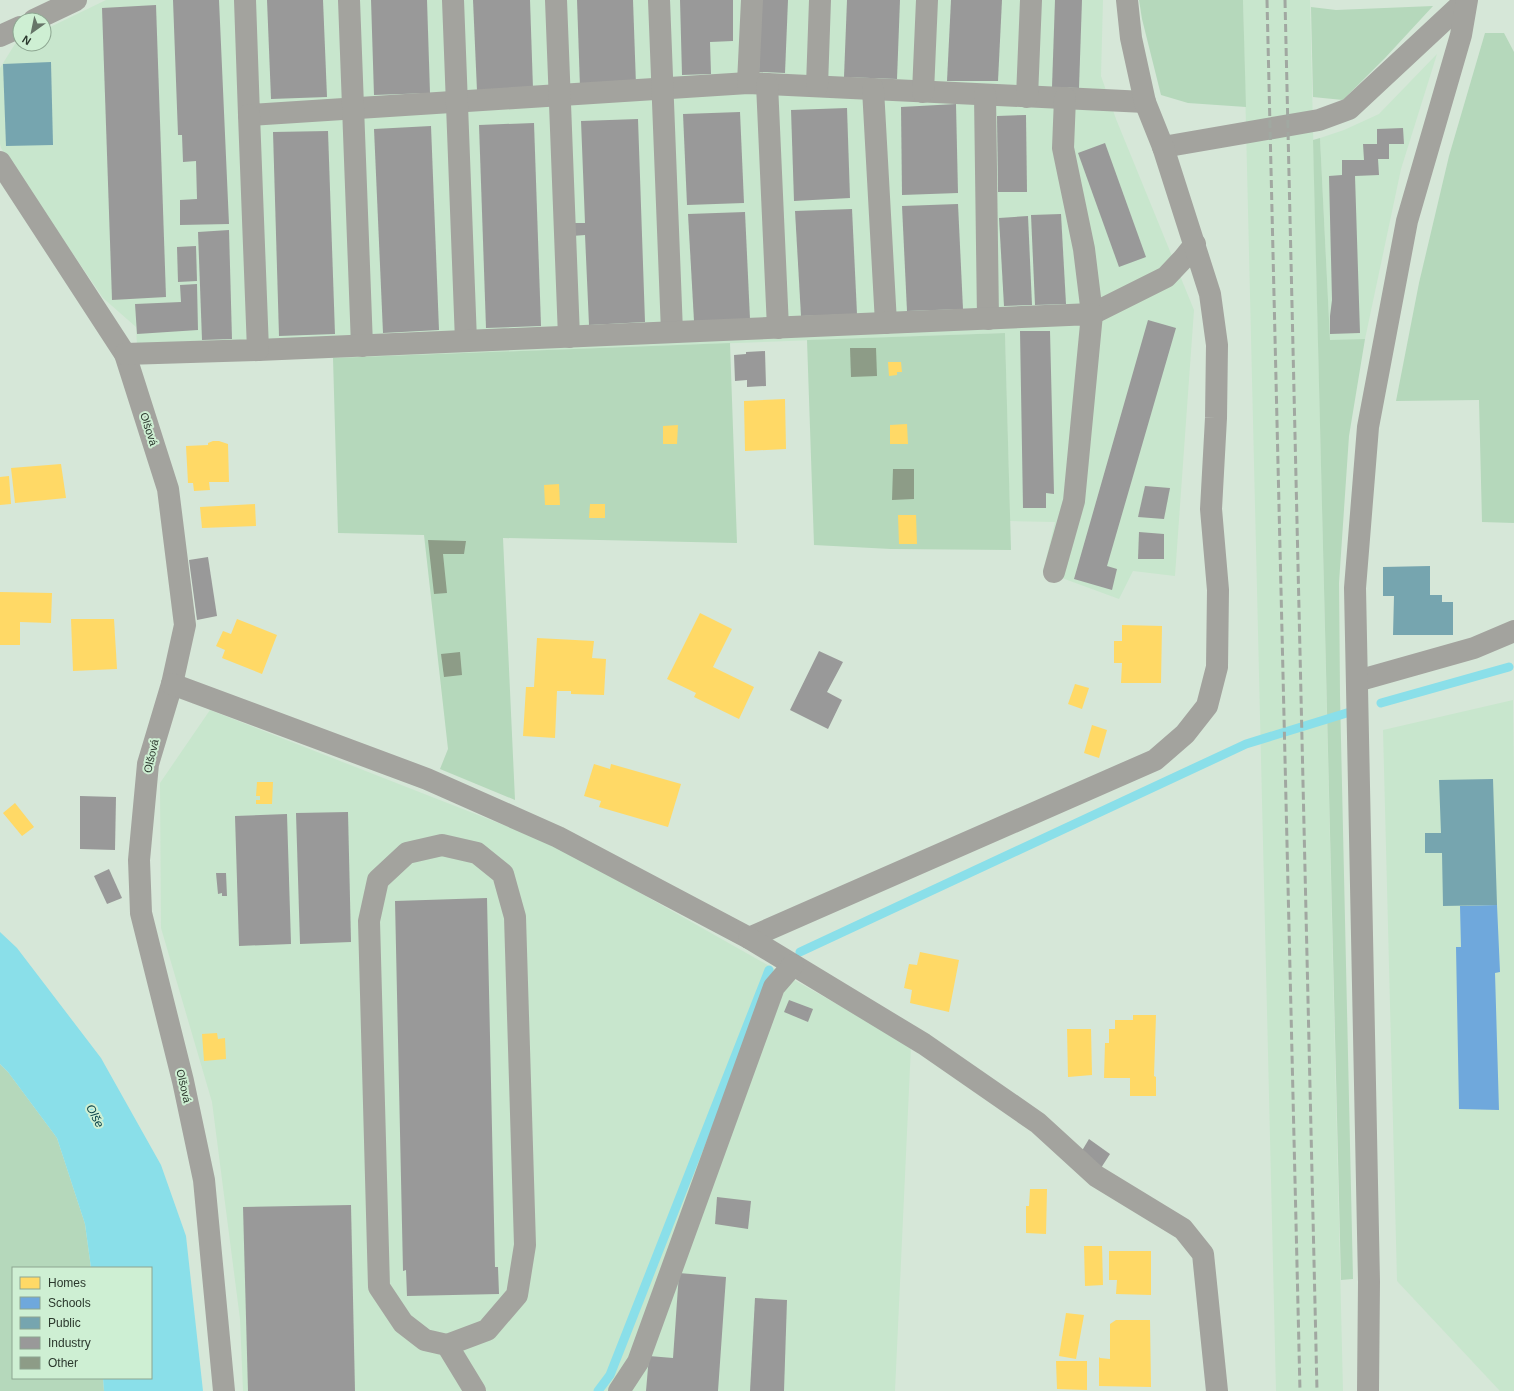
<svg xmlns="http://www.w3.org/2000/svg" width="1514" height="1391" font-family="Helvetica,sans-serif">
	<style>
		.built { fill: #c8e6cd }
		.green { fill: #b5d8bb }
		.water { fill: #8adfe9 }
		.homes { fill: #ffd966 }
		.schools { fill: #6fa8dc }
		.public { fill: #76a5af }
		.industry { fill: #999 }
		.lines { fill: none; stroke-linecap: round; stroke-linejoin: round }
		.stream { stroke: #8adfe9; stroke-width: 9 }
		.building { fill: #8d9c87 }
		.minor { stroke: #a3a39e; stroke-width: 22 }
		.rail { stroke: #a1a8a1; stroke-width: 3; stroke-dasharray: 8 4; stroke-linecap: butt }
		.labels { text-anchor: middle; stroke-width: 4; stroke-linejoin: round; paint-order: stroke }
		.street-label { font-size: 11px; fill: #2b382d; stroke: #ceefd3 }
		.water-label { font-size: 12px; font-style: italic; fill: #053d45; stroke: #ceefd3 }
	</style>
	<rect width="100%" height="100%" fill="#d6e7d8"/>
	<g class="built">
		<polygon points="106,0 1103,0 1101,76 1116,119 1194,310 1175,576 1133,571 1119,599 1043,571 1055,522 1010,521 1005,333 333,358 138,363 136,327 103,298 1,148 0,144 0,68 15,44 20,41 20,44 44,44 44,30"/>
		<polygon points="1243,0 1310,0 1343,1391 1276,1391"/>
		<polygon points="1437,54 1401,169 1365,339 1330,341 1320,138 1344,130 1379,114"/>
		<polygon points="1513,700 1514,778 1514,1391 1500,1391 1397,1281 1383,730"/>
		<polygon points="210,710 557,846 911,1046 895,1391 243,1391 240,1319 212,1102 161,928 160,783"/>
	</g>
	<g class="green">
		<polygon points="1139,0 1243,0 1246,107 1188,103 1161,95 1142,19"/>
		<polygon points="1433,6 1385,58 1343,100 1313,97 1311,7 1336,10"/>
		<polygon points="1485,33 1504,33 1514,52 1514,523 1482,522 1479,400 1396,401 1419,283 1449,156"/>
		<polygon points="1320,138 1330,340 1365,339 1349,436 1339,583 1340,695 1353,1279 1341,1280 1313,140"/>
		<polygon points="1005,333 1011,550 891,549 814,545 807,340"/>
		<polygon points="730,343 737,543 503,538 515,800 440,769 448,749 424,535 338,533 333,358"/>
		<polygon points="0,1064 8,1072 57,1138 85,1224 91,1268 13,1268 13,1378 103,1378 104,1391 0,1391"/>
	</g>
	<polygon class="water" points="0,932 17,948 101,1058 161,1165 186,1236 203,1391 104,1391 103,1378 151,1378 151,1268 91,1268 85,1224 57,1138 8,1072 0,1064"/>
	<g class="homes">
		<polygon points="888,362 901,362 902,372 897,372 897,375 889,376"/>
		<polygon points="785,399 786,449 745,451 744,401"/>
		<polygon points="907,424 908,444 890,444 890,425"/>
		<polygon points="678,425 677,444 663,444 663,426"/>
		<polygon points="213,441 219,441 228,444 229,482 209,482 210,490 194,491 193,483 188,483 186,446 208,445 208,443"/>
		<polygon points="61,464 66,498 15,503 11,468"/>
		<polygon points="9,476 11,504 0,505 0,477"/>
		<polygon points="559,484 560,505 545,505 544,485"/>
		<polygon points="255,504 256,526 202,528 200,507"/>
		<polygon points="590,504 605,504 605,518 589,518"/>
		<polygon points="898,515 916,515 917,544 899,544"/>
		<polygon points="0,592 52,593 51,623 20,622 20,645 0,645"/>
		<polygon points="700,613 732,629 713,667 754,687 739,719 694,697 696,693 667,679"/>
		<polygon points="71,619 114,619 117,669 73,671"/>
		<polygon points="237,619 277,635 262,674 222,658 225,650 216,646 223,631 231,634"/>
		<polygon points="1122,625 1162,626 1161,683 1121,683 1122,663 1114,663 1114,641 1122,641"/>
		<polygon points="537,638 594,641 592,658 606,659 604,695 571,694 571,691 557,691 555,738 523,736 526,687 534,687"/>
		<polygon points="1075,684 1089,688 1082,709 1068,704"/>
		<polygon points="1092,725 1107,730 1099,758 1084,753"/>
		<polygon points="594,764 610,769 611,764 681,784 668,827 599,807 601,801 584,796"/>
		<polygon points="257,782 273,782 272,804 256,804 256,800 260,800 260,796 256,796"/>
		<polygon points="15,803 34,827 22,836 3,813"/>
		<polygon points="920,952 959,960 949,1012 910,1003 912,990 904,988 909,964 917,965"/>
		<polygon points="1133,1015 1156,1015 1154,1076 1156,1077 1156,1096 1130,1096 1130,1078 1104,1078 1105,1043 1109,1043 1109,1029 1115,1029 1115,1020 1133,1020"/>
		<polygon points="1067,1029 1091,1029 1092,1075 1068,1077"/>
		<polygon points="217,1033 218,1039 225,1038 226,1059 204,1061 202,1034"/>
		<polygon points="1030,1189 1047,1189 1046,1234 1026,1233 1026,1206 1029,1206"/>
		<polygon points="1084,1246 1102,1246 1103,1285 1085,1286"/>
		<polygon points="1109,1251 1151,1251 1151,1295 1116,1294 1117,1280 1109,1280"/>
		<polygon points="1066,1313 1084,1315 1076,1359 1059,1356"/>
		<polygon points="1116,1320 1150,1320 1151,1387 1099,1386 1099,1357 1100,1358 1110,1359 1110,1324"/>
		<polygon points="1056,1361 1087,1361 1087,1390 1057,1389"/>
	</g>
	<polygon class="schools" points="1497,905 1500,972 1495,973 1499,1110 1459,1109 1456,947 1461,947 1460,906"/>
	<g class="public">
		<polygon points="51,62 53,145 6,146 3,64"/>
		<polygon points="1430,566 1430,595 1442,595 1442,602 1453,602 1453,635 1393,635 1394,596 1383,596 1383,567"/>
		<polygon points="1493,779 1497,905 1443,906 1442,853 1425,853 1425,833 1441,833 1439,780"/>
	</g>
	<g class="industry">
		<polygon points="173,0 219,0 229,224 180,225 180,200 197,199 196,161 183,162 182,135 178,135"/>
		<polygon points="267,0 323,0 327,97 271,99"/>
		<polygon points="371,0 427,0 430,93 374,95"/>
		<polygon points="473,0 530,0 533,89 477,91"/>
		<polygon points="577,0 633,0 636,85 580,87"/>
		<polygon points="680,0 733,0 733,41 710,42 711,74 682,75"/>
		<polygon points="761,0 788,0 785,73 759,72"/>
		<polygon points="847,0 900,0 897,79 844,77"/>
		<polygon points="951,0 1002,0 998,81 947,81"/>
		<polygon points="1055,0 1082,0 1079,88 1052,87"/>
		<polygon points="156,5 166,297 112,300 102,8"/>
		<polygon points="956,104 958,193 902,195 901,107"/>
		<polygon points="847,108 850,198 794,201 791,110"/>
		<polygon points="740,112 744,203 687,205 683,114"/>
		<polygon points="1026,115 1027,192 998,192 997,116"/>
		<polygon points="638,119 645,322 589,325 585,235 572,236 572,223 585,223 581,121"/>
		<polygon points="534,123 541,326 486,328 479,125"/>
		<polygon points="431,126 439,330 383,333 374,129"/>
		<polygon points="1403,128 1404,144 1389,144 1389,159 1378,159 1379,175 1355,176 1360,333 1330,334 1330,316 1332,300 1329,176 1342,175 1342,160 1364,160 1363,144 1377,144 1377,129"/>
		<polygon points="328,131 335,334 279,336 273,132"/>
		<polygon points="1105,143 1146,257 1119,267 1078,153"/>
		<polygon points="958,204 963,309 907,311 902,206"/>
		<polygon points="852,209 857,314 801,316 795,211"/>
		<polygon points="745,212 750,319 694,321 688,214"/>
		<polygon points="1061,214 1066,304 1035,305 1031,215"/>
		<polygon points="1028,216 1032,305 1004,306 999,218"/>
		<polygon points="229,230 232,339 202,340 198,232"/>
		<polygon points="196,246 197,281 178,282 177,247"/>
		<polygon points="197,284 198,330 137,334 135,304 181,302 180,285"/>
		<polygon points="1148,320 1176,328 1107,566 1117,569 1112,590 1074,579"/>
		<polygon points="1020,331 1050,331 1054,494 1046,493 1046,508 1023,508"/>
		<polygon points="765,351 766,386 747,387 747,380 735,381 734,355 746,354 746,352"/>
		<polygon points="1145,486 1170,488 1164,519 1138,517"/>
		<polygon points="1139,532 1164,534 1164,559 1138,559"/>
		<polygon points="208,557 217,616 197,620 189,560"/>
		<polygon points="819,651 843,662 827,692 842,700 828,729 790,710"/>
		<polygon points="80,796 116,797 115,850 80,849"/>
		<polygon points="348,812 351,942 300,944 296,813"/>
		<polygon points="287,814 291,944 239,946 235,816"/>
		<polygon points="109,869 122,898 107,904 94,876"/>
		<polygon points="216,873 226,873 227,896 222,896 222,893 218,894"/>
		<polygon points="487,898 495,1267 498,1267 499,1294 407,1296 406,1270 403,1271 395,901"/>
		<polygon points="789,1000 813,1009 808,1022 784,1012"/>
		<polygon points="1089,1139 1110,1154 1101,1168 1080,1154"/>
		<polygon points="717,1197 751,1201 748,1229 715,1224"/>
		<polygon points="351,1205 355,1391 248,1391 243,1207"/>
		<polygon points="679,1273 726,1277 718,1391 646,1391 649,1356 673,1358"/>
		<polygon points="755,1298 787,1300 784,1391 750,1391"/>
	</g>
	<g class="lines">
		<g class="stream">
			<polyline points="1381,703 1509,667"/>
			<polyline points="800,952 1246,744 1350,712"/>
			<polyline points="598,1391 610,1375 769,970"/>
		</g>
	</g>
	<g class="building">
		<polygon points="850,348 876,348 877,376 851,377"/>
		<polygon points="893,469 914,469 914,499 892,500"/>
		<polygon points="428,540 466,541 464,554 443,554 447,593 434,594"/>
		<polygon points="460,652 462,675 444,677 441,654"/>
	</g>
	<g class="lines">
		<g class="minor">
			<polyline points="245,0 249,115 748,83 1145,102"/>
			<polyline points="349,0 362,346"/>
			<polyline points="453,0 466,341"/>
			<polyline points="556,0 569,337"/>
			<polyline points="659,0 672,332"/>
			<polyline points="34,20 76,0"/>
			<polyline points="0,36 20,27"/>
			<polyline points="748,83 752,0"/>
			<polyline points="767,84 778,328"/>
			<polyline points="817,86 820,0"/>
			<polyline points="873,89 886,323"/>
			<polyline points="923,92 927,0"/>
			<polyline points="985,95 988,319"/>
			<polyline points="1027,97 1031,0"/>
			<polyline points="1065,98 1063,148 1084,249 1092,314 1166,277 1183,259 1195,244"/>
			<polyline points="1163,147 1319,120 1349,109 1466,0"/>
			<polyline points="0,162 125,354 168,489 185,625 172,684 148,764 139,860 141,913 183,1081 204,1180 224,1391"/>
			<polyline points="258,350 1092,314 1074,501 1054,572"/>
			<polyline points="125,354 258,350 249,115"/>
			<polyline points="1357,681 1474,648 1514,631"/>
			<polyline points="172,684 427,779 558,837 749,938 1155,760 1185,734 1207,706 1217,667 1218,590 1211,509 1216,418 1217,345 1210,294 1163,147 1145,102 1131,38 1127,0"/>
			<polyline points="749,938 924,1044 1038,1123 1096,1176 1183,1229 1203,1254 1217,1391"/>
			<polyline points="447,1345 487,1330 517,1295 525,1245 515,917 503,874 477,853 442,845 407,853 378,880 369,921 379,1287 403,1323 425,1340 447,1345 475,1391"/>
			<polyline points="619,1391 638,1362 774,987 793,965"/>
			<polyline points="1368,1391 1369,1282 1355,588 1368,427 1407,221 1461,35 1467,0"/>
		</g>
		<g class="rail">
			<polyline points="1267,0 1300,1391"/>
			<polyline points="1285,0 1317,1391"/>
		</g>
	</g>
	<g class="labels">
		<g class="street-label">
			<text transform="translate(149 429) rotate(72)" y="4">Olšová</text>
			<text transform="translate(151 756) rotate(-77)" y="4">Olšová</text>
			<text transform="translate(184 1086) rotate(77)" y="4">Olšová</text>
		</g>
		<g class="water-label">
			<text transform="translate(95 1116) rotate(62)" y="4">Olše</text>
		</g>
	</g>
	<rect x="12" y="1267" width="140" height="112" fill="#ceefd3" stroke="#8da691"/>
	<rect x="20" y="1277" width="20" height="12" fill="#ffd966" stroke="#8da691"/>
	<text x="48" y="1287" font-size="12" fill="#2b382d">Homes</text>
	<rect x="20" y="1297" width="20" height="12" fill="#6fa8dc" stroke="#8da691"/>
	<text x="48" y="1307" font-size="12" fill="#2b382d">Schools</text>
	<rect x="20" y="1317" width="20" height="12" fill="#76a5af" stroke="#8da691"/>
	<text x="48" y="1327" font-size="12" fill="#2b382d">Public</text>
	<rect x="20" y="1337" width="20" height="12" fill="#999999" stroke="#8da691"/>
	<text x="48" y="1347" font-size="12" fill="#2b382d">Industry</text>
	<rect x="20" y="1357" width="20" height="12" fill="#8d9c87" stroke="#8da691"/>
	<text x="48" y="1367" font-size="12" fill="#2b382d">Other</text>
	<g transform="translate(32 32) rotate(213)"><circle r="19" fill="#ceefd3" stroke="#8da691"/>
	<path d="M0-3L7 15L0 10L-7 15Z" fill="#677569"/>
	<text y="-6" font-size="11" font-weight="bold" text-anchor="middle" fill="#2b382d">N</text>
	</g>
</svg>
